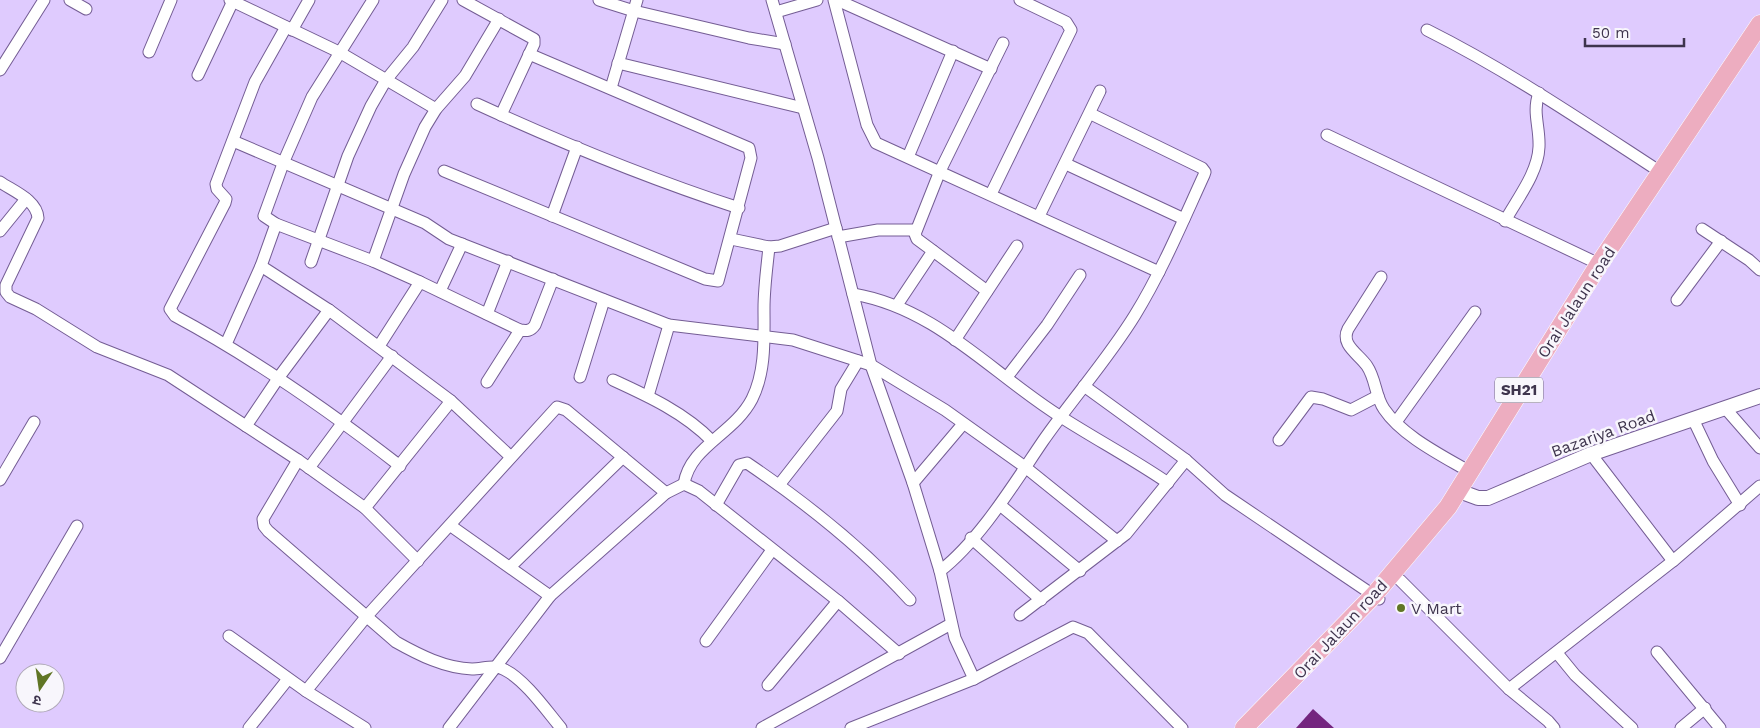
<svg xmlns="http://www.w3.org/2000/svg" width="1760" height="728" font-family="'Work Sans','Noto Sans Devanagari',sans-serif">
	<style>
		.building { fill: #74257f }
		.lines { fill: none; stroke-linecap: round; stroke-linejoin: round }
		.minor-casing { stroke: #745d94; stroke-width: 13 }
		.tertiary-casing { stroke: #745d94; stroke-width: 16 }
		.primary-casing { stroke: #fff; stroke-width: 19 }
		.minor { stroke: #fff; stroke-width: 11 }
		.tertiary { stroke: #fff; stroke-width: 14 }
		.primary { stroke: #edadc0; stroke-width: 18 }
		.poi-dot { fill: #607525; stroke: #f8f6fc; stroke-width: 2 }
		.labels { text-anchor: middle; stroke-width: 5; stroke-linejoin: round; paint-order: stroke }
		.shield { fill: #f8f6fc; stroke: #766e82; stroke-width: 1 }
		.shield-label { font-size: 15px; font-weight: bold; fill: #3e344d }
		.street-label { font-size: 16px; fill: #3e344d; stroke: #f8f6fc }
		.poi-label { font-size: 16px; fill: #3e344d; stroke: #f8f6fc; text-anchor: start }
	</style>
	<rect width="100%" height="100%" fill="#dfcbfe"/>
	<polygon class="building" points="1313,709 1334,728 1296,728"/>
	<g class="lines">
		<defs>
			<g id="minor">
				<polyline points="70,0 86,9"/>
				<polyline points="230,0 339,52 436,109"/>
				<polyline points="373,0 312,97 284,161 264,216 276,224 373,261 420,282"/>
				<polyline points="463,0 534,39 534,44 501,115"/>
				<polyline points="599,0 634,11 749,38 785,44"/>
				<polyline points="772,0 818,158 871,365 913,483 940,571 955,638 974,679"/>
				<polyline points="834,0 867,125 876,143 1159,272"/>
				<polyline points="837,0 991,69"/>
				<polyline points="776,12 817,0"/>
				<path d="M286 27 255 82 216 184 217 189 226 199 225 203 170 309 175 316C255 359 328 410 400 466"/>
				<polyline points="292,30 309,0"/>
				<path d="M1427 30C1509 71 1585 123 1662 173"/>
				<polyline points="149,52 171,0"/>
				<polyline points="618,63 803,108"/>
				<polyline points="0,70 44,0"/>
				<polyline points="198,75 233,1"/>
				<polyline points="611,88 637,0"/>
				<path d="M477 104C562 143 650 179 739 208"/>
				<polyline points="1327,135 1599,264"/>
				<polyline points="233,141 425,223 449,239 669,325 793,340 871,365 945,410 1025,467 1117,541"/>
				<polyline points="908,157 953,51"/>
				<polyline points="1066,164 1184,219"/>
				<polyline points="444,171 705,279 718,281 751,158 749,148 529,54"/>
				<path d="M0 182C13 191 37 200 38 218L6 285V292L10 297 36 309 97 347 168 375 298 460 365 508 418 561"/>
				<polyline points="991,194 1071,30 1066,22 1020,0"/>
				<polyline points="552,216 577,147"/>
				<polyline points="1039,216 1100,91"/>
				<path d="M1505 221C1517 199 1538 173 1539 147 1540 127 1532 112 1539 93"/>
				<polyline points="1702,229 1749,260 1760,270"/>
				<polyline points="0,231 26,199"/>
				<polyline points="838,237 878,230 916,230"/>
				<polyline points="731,239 769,247 780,246 836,228"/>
				<polyline points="373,261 404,174 425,127 436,109 465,76 499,19"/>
				<polyline points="311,262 348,156 371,106 386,80 413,47 442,0"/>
				<polyline points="261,266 329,310 451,401 511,457"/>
				<path d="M1381 277 1348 329C1340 345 1359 354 1367 366 1376 379 1375 396 1384 409 1402 436 1443 456 1470 472"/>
				<polyline points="440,291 462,244"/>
				<polyline points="987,291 917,239 915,234 940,171 1003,43"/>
				<path d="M853 294C937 308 992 374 1061 417 1097 440 1133 459 1168 483"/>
				<polyline points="1677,300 1721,241"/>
				<polyline points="897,305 933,251"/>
				<polyline points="487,314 508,261"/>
				<polyline points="955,340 1017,246"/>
				<polyline points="226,344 261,266 276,224"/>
				<path d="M379 346 420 282 520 330C527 331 531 331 535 325L553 279"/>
				<polyline points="580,377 604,300"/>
				<polyline points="1007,377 1047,325 1080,275"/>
				<path d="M613 380C648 396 685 413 712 441"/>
				<polyline points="487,382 520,330"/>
				<polyline points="1084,386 1186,460 1225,495 1379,599"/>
				<polyline points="648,396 669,325"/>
				<polyline points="1725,408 1760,448"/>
				<polyline points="1693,419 1713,461 1740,505"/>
				<polyline points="1396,422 1475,312"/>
				<polyline points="246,426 279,377 329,310"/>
				<polyline points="1279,440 1311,397 1323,399 1351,410 1378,396"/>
				<polyline points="1591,454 1673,561"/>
				<path d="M298 460 263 519 264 526 268 531 396 642C419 655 445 668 472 669 483 669 495 664 505 670 525 680 546 710 561 728"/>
				<polyline points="309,468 392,356"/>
				<polyline points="0,480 34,422"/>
				<polyline points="913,483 963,424"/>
				<path d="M684 484C690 446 734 434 752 399 766 371 764 338 764 308 764 288 767 267 769 247"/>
				<polyline points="779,485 837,411 841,389 858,361"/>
				<path d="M716 505 739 465 747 463C806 503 862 547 910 600"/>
				<polyline points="1000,505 1080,571"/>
				<polyline points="365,508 451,401"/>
				<polyline points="451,526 550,596"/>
				<polyline points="971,538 1041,600"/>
				<polyline points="511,566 623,457"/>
				<path d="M940 571C980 540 1015 482 1043 441 1073 398 1108 359 1135 315 1162 271 1182 223 1204 175L1205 172 1202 168 1091 114"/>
				<polyline points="1400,580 1509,689 1548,721 1554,728"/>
				<polyline points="1020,615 1126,534 1186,460"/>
				<polyline points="229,636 306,691 365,728"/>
				<polyline points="706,641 772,550"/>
				<polyline points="1657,652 1720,728"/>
				<polyline points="1557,653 1575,675 1632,728"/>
				<polyline points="0,658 77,526"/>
				<polyline points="768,685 838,601"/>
				<polyline points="1509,689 1673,561 1760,486"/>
				<polyline points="306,691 366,617 557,407 566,410 666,493"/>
				<polyline points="249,728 288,679"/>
				<polyline points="449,728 550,596 666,493 684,484 699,491 838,601 899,654"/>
				<polyline points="762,728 951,624"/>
				<polyline points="851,728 974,679 1073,627 1088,633 1182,728"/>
				<polyline points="1681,728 1705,708"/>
			</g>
			<polyline id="tertiary" points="1459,491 1478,498 1488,498 1591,454 1760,396"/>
			<polyline id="primary" points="1244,728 1374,595 1448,507 1599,264 1760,24"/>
		</defs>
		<use href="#minor" class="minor-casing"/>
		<use href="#tertiary" class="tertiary-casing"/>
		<use href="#primary" class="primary-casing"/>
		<use href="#minor" class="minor"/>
		<use href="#tertiary" class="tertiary"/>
		<use href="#primary" class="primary"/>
	</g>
	<circle class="poi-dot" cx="1401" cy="608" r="5"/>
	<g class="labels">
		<rect class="shield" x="1495" y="377.5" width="48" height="25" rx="4"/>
		<g class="shield-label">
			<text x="1519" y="395">SH21</text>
		</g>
		<g class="street-label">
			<text transform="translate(1576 302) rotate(-57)" y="6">Orai Jalaun road</text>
			<text transform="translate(1603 433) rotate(-20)" y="6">Bazariya Road</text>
			<text transform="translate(1340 629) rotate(-47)" y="6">Orai Jalaun road</text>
		</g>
		<g class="poi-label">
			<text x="1411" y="614">V Mart</text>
		</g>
	</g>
	<g transform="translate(40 688) rotate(193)"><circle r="24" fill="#f8f6fc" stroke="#aea8b6"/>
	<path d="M0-4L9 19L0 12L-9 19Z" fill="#607525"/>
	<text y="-8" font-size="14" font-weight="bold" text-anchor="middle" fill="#3e344d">उ</text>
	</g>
	<path d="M1585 38v8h99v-8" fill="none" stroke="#3e344d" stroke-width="2.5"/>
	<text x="1592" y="38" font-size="15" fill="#3e344d" stroke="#f8f6fc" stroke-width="4" paint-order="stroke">50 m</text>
</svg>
